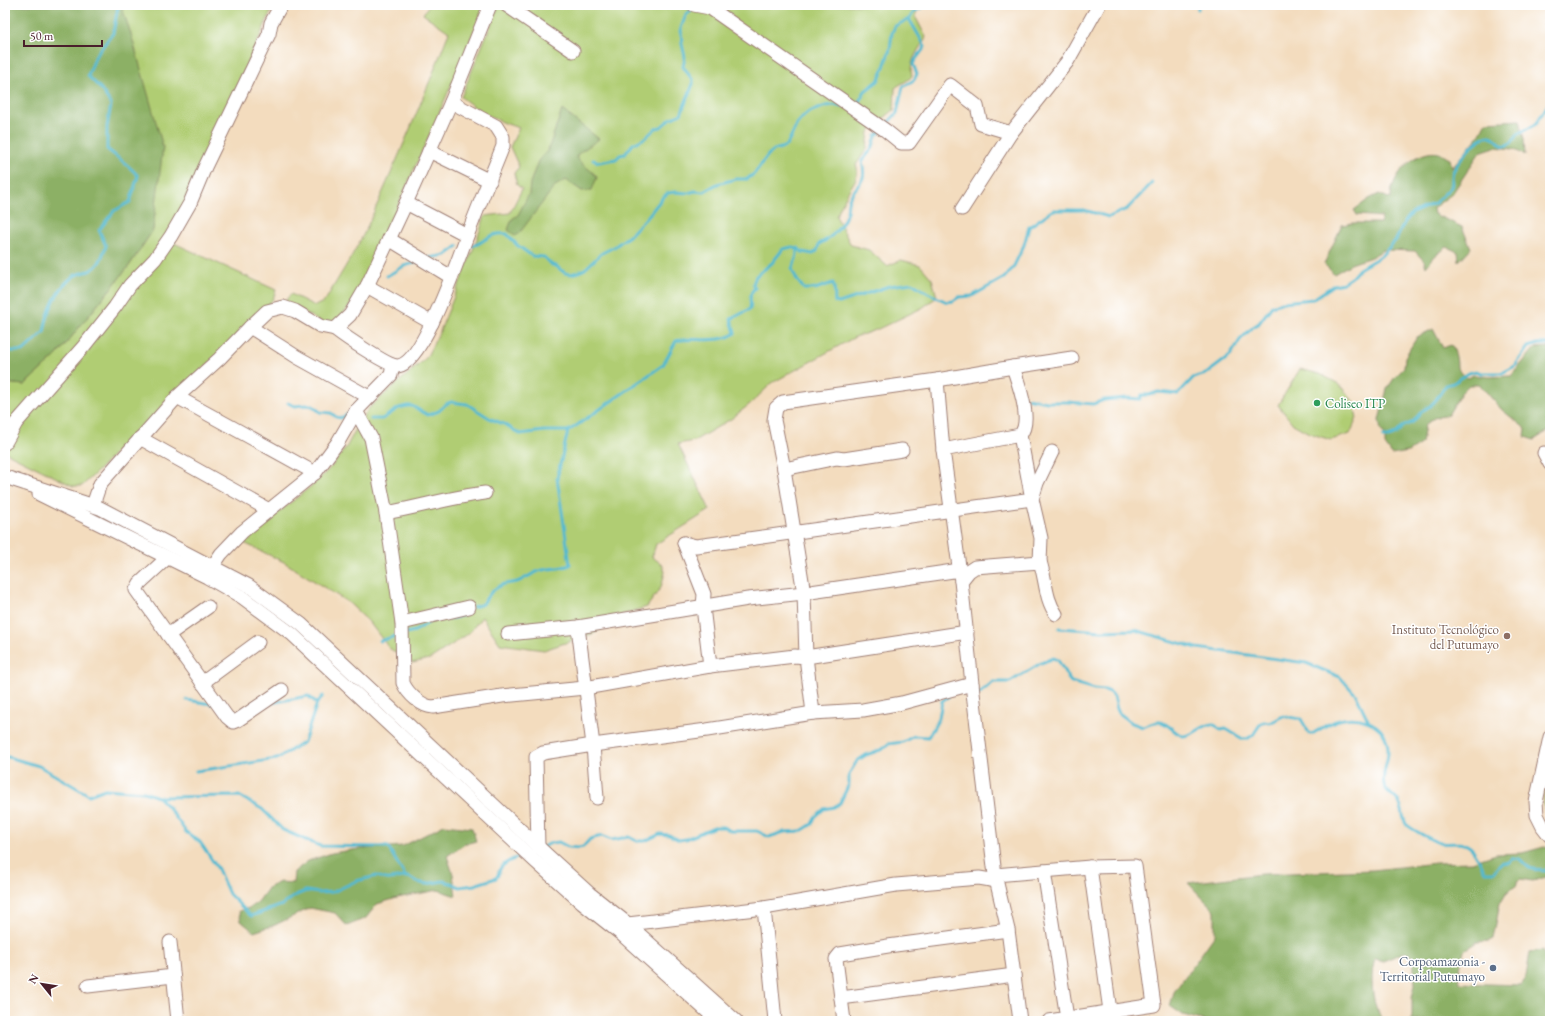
<svg xmlns="http://www.w3.org/2000/svg" width="1555" height="1026" font-family="'EB Garamond',serif">
	<style>
		.green { fill: #b0cd73; stroke: #7d764f }
		.forest { fill: #8cb065; stroke: #6b6848 }
		.lines { fill: none; stroke-linecap: round; stroke-linejoin: round }
		.stream { stroke: #52b9d0; stroke-width: 3 }
		.minor-casing { stroke: #9e7e74; stroke-width: 15 }
		.minor { stroke: #fff; stroke-width: 13 }
		.leisure-dot { fill: #2e9e5b; stroke: #fff; stroke-width: 1.5 }
		.education-dot { fill: #8d6e63; stroke: #fff; stroke-width: 1.5 }
		.service-dot { fill: #5c6f8a; stroke: #fff; stroke-width: 1.5 }
		.labels { text-anchor: middle; stroke-width: 3; stroke-linejoin: round; paint-order: stroke }
		.leisure-label { font-size: 13px; fill: #27864d; stroke: #fff; text-anchor: start }
		.education-label { font-size: 13px; fill: #785e54; stroke: #fff; text-anchor: end }
		.service-label { font-size: 13px; fill: #4e5e75; stroke: #fff; text-anchor: end }
	</style>
	<rect width="100%" height="100%" fill="#fff"/>
	<filter id="ink" filterUnits="userSpaceOnUse"><feTurbulence type="fractalNoise" baseFrequency=".025" numOctaves="2"/><feDisplacementMap in="SourceGraphic" scale="8" xChannelSelector="R" yChannelSelector="G"/><feConvolveMatrix kernelMatrix="1 2 1 2 8 2 1 2 1" color-interpolation-filters="sRGB"/></filter>
	<filter id="wash" filterUnits="userSpaceOnUse"><feTurbulence type="fractalNoise" baseFrequency=".012" numOctaves="4" result="noise"/><feDisplacementMap in="SourceGraphic" scale="16" xChannelSelector="R" yChannelSelector="G"/><feGaussianBlur stdDeviation="0.9" result="paint"/><feColorMatrix in="noise" values="0 0 0 0 0 0 0 0 0 0 0 0 0 0 0 0 0 1.4 0 .05"/><feComposite in="paint" operator="in"/></filter>
	<g filter="url(#wash)">
		<rect width="100%" height="100%" fill="#f3dcbe"/>
		<g class="green">
			<path d="M120 5H274C239 83 204 162 174 243L276 290 273 299 267 306 162 409 123 444 98 471 82 486H73L5 452V383L24 385 56 356 129 266 153 230Z"/>
			<path d="M429 5H485L444 102 358 295 335 324 327 326 285 301 291 294 315 306 325 301C339 276 356 251 368 225 397 161 424 97 449 32L423 14Z"/>
			<path d="M499 5H917L916 18 926 37C919 50 908 61 912 76 907 82 901 83 895 88L894 110 874 126 869 132 867 148 856 165C861 178 851 184 846 196 842 202 840 209 836 216L851 245 869 250 887 266 901 260 920 265 932 279 937 297 922 308 876 330 855 337 772 383 750 404 731 419 694 441 678 444 710 510 656 544 652 557 662 564 665 572 661 587 647 607 618 616 595 633 544 650 500 644 482 617 468 634 430 659 412 663 389 648 369 622 349 603 284 562 244 543 263 525 315 483 332 466 347 446 358 425 369 408 426 358 440 331 473 250 485 216 510 213 522 189 517 185 514 173 519 167 510 147 519 128C499 122 478 111 461 97Z"/>
			<polygon points="1300,369 1320,374 1339,384 1353,401 1357,418 1350,434 1331,440 1309,433 1293,424 1278,405"/>
			<path d="M1550 773V826C1540 808 1543 791 1550 773Z"/>
		</g>
		<g class="forest">
			<polygon points="5,5 121,5 131,34 163,147 153,230 129,266 56,356 24,385 5,383"/>
			<path d="M562 110 599 139 579 153 576 157C582 166 591 169 597 177L592 190 582 191 566 180 555 186 521 231 516 236 508 230 512 219 518 215 529 194 530 183 538 161 548 150Z"/>
			<path d="M1520 120 1524 139 1525 155 1513 149 1495 147 1480 152 1452 194 1433 208 1434 214 1462 227 1471 248 1459 261 1458 252 1447 247 1435 256 1426 267 1424 261 1415 251 1383 250 1371 257 1351 264 1334 274 1324 264 1342 225 1353 223H1380L1382 217 1357 215 1354 210 1369 199 1379 194 1391 199C1389 177 1416 148 1439 153 1442 154 1447 158 1450 159L1452 167 1478 137 1486 122Z"/>
			<path d="M1433 329 1443 348 1451 345C1456 352 1457 360 1457 368L1467 378 1474 375 1489 377 1511 376 1535 348 1550 347V430L1534 440 1525 437 1526 429 1502 410 1480 385H1469L1461 393 1448 415 1434 418 1425 425 1422 443 1408 452 1392 455 1385 445V434L1381 431 1379 420 1387 389 1395 377 1404 368 1405 357 1417 337Z"/>
			<polygon points="444,825 472,828 476,841 465,844 447,856 453,874 456,896 438,890 397,898 377,904 366,918 347,926 335,913 310,908 275,925 254,932 241,921 239,911 249,908 258,902 269,887 280,882 293,883 294,872 308,861 332,853 359,849 403,846"/>
			<path d="M1544 847 1550 848V876L1532 881 1521 879 1517 881V885L1506 893 1500 903 1493 939 1489 941 1477 942 1464 950 1459 974 1460 983 1520 985 1526 977 1530 952 1542 950 1550 963V1021H1410L1412 1017V998L1415 985 1413 957 1405 952 1383 961 1375 958C1371 973 1371 992 1376 1007 1377 1012 1381 1017 1384 1021H1205L1183 1015 1170 1006 1174 992 1215 935V911L1188 883 1262 874 1373 870 1436 863 1472 862 1496 854 1522 853Z"/>
		</g>
		<g class="lines">
			<g class="stream">
				<polyline points="1198,5 1198,9"/>
				<polyline points="857,105 865,91 878,81 882,73 890,49 892,33 895,26 909,19"/>
				<path d="M885 126 897 113 903 87 914 80 917 74 913 64C916 57 922 53 925 46L909 19 914 12 921 8 922 5"/>
				<path d="M593 160 599 162 616 159 620 155 625 154 633 144 645 138 656 128 661 127 670 119 681 114 693 84V80C688 76 688 71 683 67L685 57 682 44 681 28 686 15 691 11 692 7"/>
				<path d="M467 246C484 247 486 231 507 234L517 245 532 256 544 257 552 265 556 266 565 273 571 274 578 272 585 269 602 253 614 247 629 236 648 216 663 197 668 193 675 192 688 193 695 191 703 192 717 184 736 179H747L754 174 768 155 774 150 781 148 787 145 797 124 804 116 809 112 826 106 834 105 842 107"/>
				<path d="M798 248 796 259 792 269 797 280 804 289H815L833 283C836 290 834 295 835 302L839 303 889 286 912 283 928 293 947 302 953 301 959 297 972 296 1004 278 1013 268 1024 245 1029 227 1053 210H1084L1109 217 1127 209 1152 183"/>
				<polyline points="429,258 446,255 458,246"/>
				<polyline points="387,276 404,266 418,262"/>
				<path d="M5 351H23L44 332C47 312 57 288 74 276 78 273 84 273 89 271 100 266 102 257 106 246L99 230 114 211 130 202 138 176C129 165 118 158 107 149V127L111 104 101 89 88 76 96 55 113 33 118 7 115 5"/>
				<path d="M1027 398 1047 402H1068L1093 404 1104 400 1127 398 1140 399 1142 395H1149L1158 392 1178 394 1193 378 1206 374 1230 356 1240 340 1253 327 1259 323 1272 306 1283 302 1313 299 1334 285 1343 283 1352 277 1359 269 1381 256 1396 240 1404 223 1412 213 1435 203 1451 187C1453 182 1451 176 1453 172 1458 161 1477 136 1490 136 1496 137 1499 144 1504 146L1511 143 1518 134 1536 124 1550 101"/>
				<polyline points="288,403 294,406 306,405 313,406 320,412 331,413 336,417 341,418 348,414"/>
				<path d="M371 419H382L399 408 407 406H412L428 415 439 411 446 404 451 402 467 404 491 419 504 424 520 434 544 431H568L573 428 663 365 676 341C692 337 722 344 735 333L731 319 750 309C752 300 747 295 755 288L753 284 756 276 772 263 783 249 792 247 798 248 802 252 813 254 817 251 819 244C832 238 843 226 847 212 848 207 847 201 850 197 860 180 867 183 862 161L872 149 876 136 880 132"/>
				<polyline points="1383,437 1389,437 1396,434 1402,427 1413,422 1422,411 1430,406 1435,401 1446,385 1453,383 1469,373 1476,371 1481,373 1502,373 1515,366 1528,347 1538,344 1550,344"/>
				<path d="M473 607 483 604C487 596 495 586 505 584 509 583 512 583 517 582 525 579 531 574 539 571 549 568 560 569 570 565L557 478 568 431"/>
				<polyline points="448,618 455,618 464,614"/>
				<polyline points="1059,628 1102,631 1135,630 1197,648 1306,663 1340,677 1356,695 1368,720"/>
				<polyline points="406,633 415,631 428,623"/>
				<polyline points="380,641 399,635"/>
				<path d="M976 696 993 682H1010L1041 663 1053 658 1058 660 1068 678 1071 682 1094 689 1105 690 1110 692 1114 696 1117 709 1119 713 1132 723 1143 727C1167 716 1163 725 1182 736 1194 737 1203 723 1214 724L1220 730 1226 729 1243 739H1247L1253 735 1261 723 1264 722 1270 723 1283 716 1301 719 1309 733 1312 734C1319 730 1326 725 1333 722 1356 713 1386 721 1388 749 1389 762 1381 772 1384 785 1386 792 1394 796 1398 801 1403 807 1402 817 1406 824 1411 829 1433 841 1440 843 1450 845 1462 840 1470 847 1478 854 1480 864 1485 872H1493L1503 862 1508 863 1512 859 1518 858C1523 861 1527 868 1532 869 1536 870 1541 869 1546 870L1549 867 1550 863"/>
				<polyline points="187,700 212,704"/>
				<polyline points="271,703 308,696 317,703 323,696"/>
				<polyline points="228,710 240,713"/>
				<path d="M5 757H8L39 766 89 795 105 789 144 792 158 797 169 808 186 832 200 842 218 869 229 894 251 916 282 905 296 895 306 891 319 893 333 892 356 881 377 876C391 883 395 876 409 877L417 882 426 884 443 881 454 884 459 887 474 885 496 878C499 875 498 873 500 869 503 863 517 857 523 856"/>
				<polyline points="196,771 277,759 304,742 317,703"/>
				<polyline points="158,797 239,796 262,809 283,830 320,846 388,847 405,876"/>
				<polyline points="543,847 551,843 559,842 568,847 578,848 583,847 590,839 602,836 611,840 629,837 637,841 645,841 660,834 669,835 679,840 686,839 714,827 723,827 731,831 757,831 769,837 784,832 801,831 806,828 812,824 815,817 824,809 834,807 840,803 849,784 849,774 857,761 866,755 883,749 888,744 903,742 914,736 928,737 933,729 939,718 942,701 948,697"/>
			</g>
		</g>
	</g>
	<g filter="url(#ink)">
		<g class="lines">
			<defs>
				<g id="minor">
					<polyline points="506,5 573,51"/>
					<polyline points="694,5 710,8 885,130 901,143 909,143 950,85 977,106 981,124 1011,133"/>
					<polyline points="429,151 490,181"/>
					<polyline points="406,203 467,235"/>
					<polyline points="962,209 1011,133 1067,62 1099,5"/>
					<polyline points="389,239 451,277"/>
					<polyline points="367,286 432,323"/>
					<polyline points="250,327 297,357 369,397"/>
					<path d="M335 329C344 336 389 367 398 366 424 363 459 255 469 231 480 202 492 174 503 146V137L496 126 451 102"/>
					<polyline points="937,380 943,450 961,581 973,693 995,875 1008,930 1020,1021"/>
					<polyline points="177,397 315,473"/>
					<path d="M356 411 371 438 386 513 402 623 403 683C408 694 421 706 433 707L502 696 585 688 710 666 795 656 806 657 813 713"/>
					<polyline points="140,438 269,510"/>
					<polyline points="5,443 16,423 84,346 115,307 130,285 155,259 171,236 190,203 205,167 269,34 271,23 281,5"/>
					<path d="M943 450 1020 435C1033 421 1018 383 1013 367L1072 358"/>
					<polyline points="1544,453 1550,464"/>
					<polyline points="784,469 837,458 844,459 902,450"/>
					<polyline points="5,477 100,508 249,586 301,624 547,855 590,894 628,924 736,1021"/>
					<polyline points="39,494 207,577 242,597 292,634 535,861 582,903 620,933 718,1021"/>
					<polyline points="93,505 100,484 177,397 219,359 250,327 267,311 283,307 295,311 320,326 335,329 350,315 367,286 406,203 451,102 490,5"/>
					<path d="M386 513C419 507 452 497 485 493"/>
					<polyline points="684,543 696,546 734,541 1032,499 1020,435"/>
					<polyline points="684,543 704,594 703,607 710,666"/>
					<polyline points="167,558 140,583 136,590 227,717 233,722 238,720 282,690"/>
					<polyline points="1040,562 1041,538 1032,499 1037,483 1052,452"/>
					<polyline points="213,566 221,554 242,532 315,473 338,442 356,411 391,375 393,365"/>
					<path d="M961 581 969 571 975 567 1040 562C1046 579 1045 599 1056 614"/>
					<polyline points="402,623 469,607"/>
					<polyline points="578,627 593,745 597,798"/>
					<polyline points="967,632 806,657 804,593 784,469 774,420 776,408 783,402 937,380 1013,367"/>
					<polyline points="508,634 578,627 748,599 804,593 960,570"/>
					<polyline points="168,635 208,607"/>
					<polyline points="202,683 258,642"/>
					<polyline points="1550,737 1536,802 1537,815 1543,827 1550,836"/>
					<polyline points="538,847 536,757 543,753 593,745 707,730 813,713 863,710 902,703 972,684"/>
					<polyline points="1090,867 1110,1011"/>
					<polyline points="1044,871 1067,1018"/>
					<polyline points="995,875 1090,867 1135,866 1154,1005 1049,1021"/>
					<polyline points="764,908 775,1021"/>
					<polyline points="628,924 764,908 896,885 979,878 997,881"/>
					<polyline points="170,942 178,1021"/>
					<polyline points="88,986 173,976"/>
					<polyline points="841,998 1014,975"/>
					<polyline points="844,1021 836,959 840,954 888,946 1008,930"/>
				</g>
			</defs>
			<use href="#minor" class="minor-casing"/>
			<use href="#minor" class="minor"/>
		</g>
	</g>
	<circle class="leisure-dot" cx="1317" cy="403" r="4"/>
	<circle class="education-dot" cx="1507" cy="636" r="4"/>
	<circle class="service-dot" cx="1493" cy="968" r="4"/>
	<g class="labels">
		<g class="leisure-label">
			<text x="1325" y="408">Coliseo ITP</text>
		</g>
		<g class="education-label">
			<text x="1499" y="634">Instituto Tecnológico<tspan x="1499" dy="15">del Putumayo</tspan></text>
		</g>
		<g class="service-label">
			<text x="1485" y="966">Corpoamazonia -<tspan x="1485" dy="15">Territorial Putumayo</tspan></text>
		</g>
	</g>
	<rect width="1555" height="1026" fill="none" stroke="#fff" stroke-width="20"/>
	<g transform="translate(42 984) rotate(300)" stroke="#ffffff" stroke-width="3" paint-order="stroke">
	<path d="M0-3L7 15L0 10L-7 15Z" fill="#4a1f2b"/>
	<text y="-6" font-size="11" font-weight="bold" text-anchor="middle" fill="#4a1f2b">N</text>
	</g>
	<path d="M24 40v6h78v-6" fill="none" stroke="#4a1f2b" stroke-width="2"/>
	<text x="30" y="40" font-size="12" fill="#4a1f2b" stroke="#ffffff" stroke-width="3" paint-order="stroke">50 m</text>
</svg>
